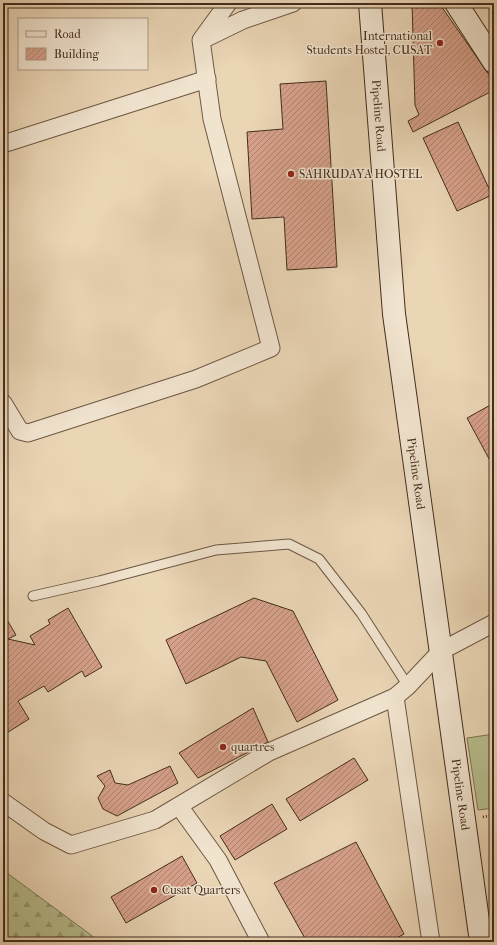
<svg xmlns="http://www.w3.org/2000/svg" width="497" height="945" font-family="'IM FELL French Canon',serif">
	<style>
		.forest { fill: url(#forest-firs); stroke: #7d7555 }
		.pitch { fill: #b7bd8d; stroke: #7d7555 }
		.building { fill: url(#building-hatch); stroke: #432d1d }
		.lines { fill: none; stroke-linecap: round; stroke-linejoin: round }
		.lane-casing { stroke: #6d5743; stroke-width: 11 }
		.street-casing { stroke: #6d5743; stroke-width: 19 }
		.secondary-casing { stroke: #432d1d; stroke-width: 24 }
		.path { stroke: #432d1d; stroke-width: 2.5; stroke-dasharray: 1 2; stroke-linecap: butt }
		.lane { stroke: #f1e4cf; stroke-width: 9 }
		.street { stroke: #f1e4cf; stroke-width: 17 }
		.secondary { stroke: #f1e4cf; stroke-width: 22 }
		.poi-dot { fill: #8f2418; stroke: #f1e4cf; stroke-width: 1.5 }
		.labels { text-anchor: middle; stroke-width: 3; stroke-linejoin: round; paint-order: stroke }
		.poi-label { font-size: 12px; fill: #432d1d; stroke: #f1e4cf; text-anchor: start }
		.street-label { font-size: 12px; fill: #432d1d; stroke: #f1e4cf }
	</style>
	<defs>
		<pattern id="forest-firs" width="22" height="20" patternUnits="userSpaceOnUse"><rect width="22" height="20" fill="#b7bd8d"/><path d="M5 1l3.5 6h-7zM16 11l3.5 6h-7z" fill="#969a73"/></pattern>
		<pattern id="building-hatch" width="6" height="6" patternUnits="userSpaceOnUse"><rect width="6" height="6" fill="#d6a08a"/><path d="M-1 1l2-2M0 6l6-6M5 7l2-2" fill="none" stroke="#af8370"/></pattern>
	</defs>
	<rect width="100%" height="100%" fill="#ead5b5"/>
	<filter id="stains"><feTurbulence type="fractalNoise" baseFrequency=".005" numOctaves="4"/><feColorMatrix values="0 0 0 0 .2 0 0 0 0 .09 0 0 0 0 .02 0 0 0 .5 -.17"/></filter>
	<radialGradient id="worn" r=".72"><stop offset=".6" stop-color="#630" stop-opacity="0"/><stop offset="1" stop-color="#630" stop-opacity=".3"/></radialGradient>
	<polygon class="forest" points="3,870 91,935 99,942 3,942"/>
	<polygon class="pitch" points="494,734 494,808 478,810 467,738"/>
	<g class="building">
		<polygon points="412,3 439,3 494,82 494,90 413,132 408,121 419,115 415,105"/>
		<polygon points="326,81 337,267 287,270 284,217 252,219 247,132 283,129 280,84"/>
		<polygon points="458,122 492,195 457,211 423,138"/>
		<polygon points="494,403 494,468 467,418"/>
		<polygon points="254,598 293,611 338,700 297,722 266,661 241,657 186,684 166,640"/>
		<polygon points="3,600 7,608 3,610"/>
		<polygon points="68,608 102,667 85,677 82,671 48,692 44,686 18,701 29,719 5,734 3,731 3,613 16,635 8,639 35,645 30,636 50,624 48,620"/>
		<polygon points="253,708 268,742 198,778 179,753"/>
		<polygon points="354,758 368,780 300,821 286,799"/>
		<polygon points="170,766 178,783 117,816 103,809 98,798 105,786 97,776 110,770 115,783 128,785"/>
		<polygon points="272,804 287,829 235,860 220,836"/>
		<polygon points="356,842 404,934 389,942 307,942 274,883"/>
		<polygon points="182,856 197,883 126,923 111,897"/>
	</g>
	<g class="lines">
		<defs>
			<polyline id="lane" points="33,596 99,581 216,550 289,544 319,559 361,613 408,686"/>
			<g id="street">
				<polyline points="204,39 243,20 293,3"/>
				<polyline points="3,144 207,79"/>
				<polyline points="3,403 20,431 28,433 196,379 271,348 212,119 201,40 228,3"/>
				<polyline points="395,697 431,942"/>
				<polyline points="3,802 44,831 71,845 155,820 269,752 395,697 408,686 441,651 494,623"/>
				<polyline points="179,806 218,860 261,942"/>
			</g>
			<g id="secondary">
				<path id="s1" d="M370 3 394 314 481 942"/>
				<polyline points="456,3 494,62"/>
			</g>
		</defs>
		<use href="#lane" class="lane-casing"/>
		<use href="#street" class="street-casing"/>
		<use href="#secondary" class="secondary-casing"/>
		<polyline class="path" points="483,817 494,815"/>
		<use href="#lane" class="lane"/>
		<use href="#street" class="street"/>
		<use href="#secondary" class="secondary"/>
	</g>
	<g class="poi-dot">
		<circle cx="440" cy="43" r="4"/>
		<circle cx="291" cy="174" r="4"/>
		<circle cx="223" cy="747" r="4"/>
		<circle cx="154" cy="890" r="4"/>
	</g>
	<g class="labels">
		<g class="poi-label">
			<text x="432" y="40" text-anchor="end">International<tspan x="432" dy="14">Students Hostel, CUSAT</tspan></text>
			<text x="299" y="178">SAHRUDAYA HOSTEL</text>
			<text x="231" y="751">quartres</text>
			<text x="162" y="894">Cusat Quarters</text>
		</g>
		<g class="street-label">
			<text dy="4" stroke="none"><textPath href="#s1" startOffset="113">Pipeline Road</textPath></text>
			<text dy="4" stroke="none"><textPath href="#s1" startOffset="473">Pipeline Road</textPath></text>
			<text dy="4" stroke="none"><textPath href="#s1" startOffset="797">Pipeline Road</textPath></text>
		</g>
	</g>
	<rect width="497" height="945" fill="none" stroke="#ead5b5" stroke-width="16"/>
	<rect x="4" y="4" width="489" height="937" fill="none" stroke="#432d1d" stroke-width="2"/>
	<rect x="8" y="8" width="481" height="929" fill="none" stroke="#432d1d"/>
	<rect x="18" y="18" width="130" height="52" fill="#f1e4cf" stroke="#ab9b88"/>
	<rect x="26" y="31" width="20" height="6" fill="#f1e4cf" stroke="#ab9b88"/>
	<text x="54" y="38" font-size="12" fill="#432d1d">Road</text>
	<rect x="26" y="48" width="20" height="12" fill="url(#building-hatch)" stroke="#ab9b88"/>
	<text x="54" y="58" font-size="12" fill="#432d1d">Building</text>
	<rect width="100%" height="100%" filter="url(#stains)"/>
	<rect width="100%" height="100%" fill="url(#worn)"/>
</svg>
